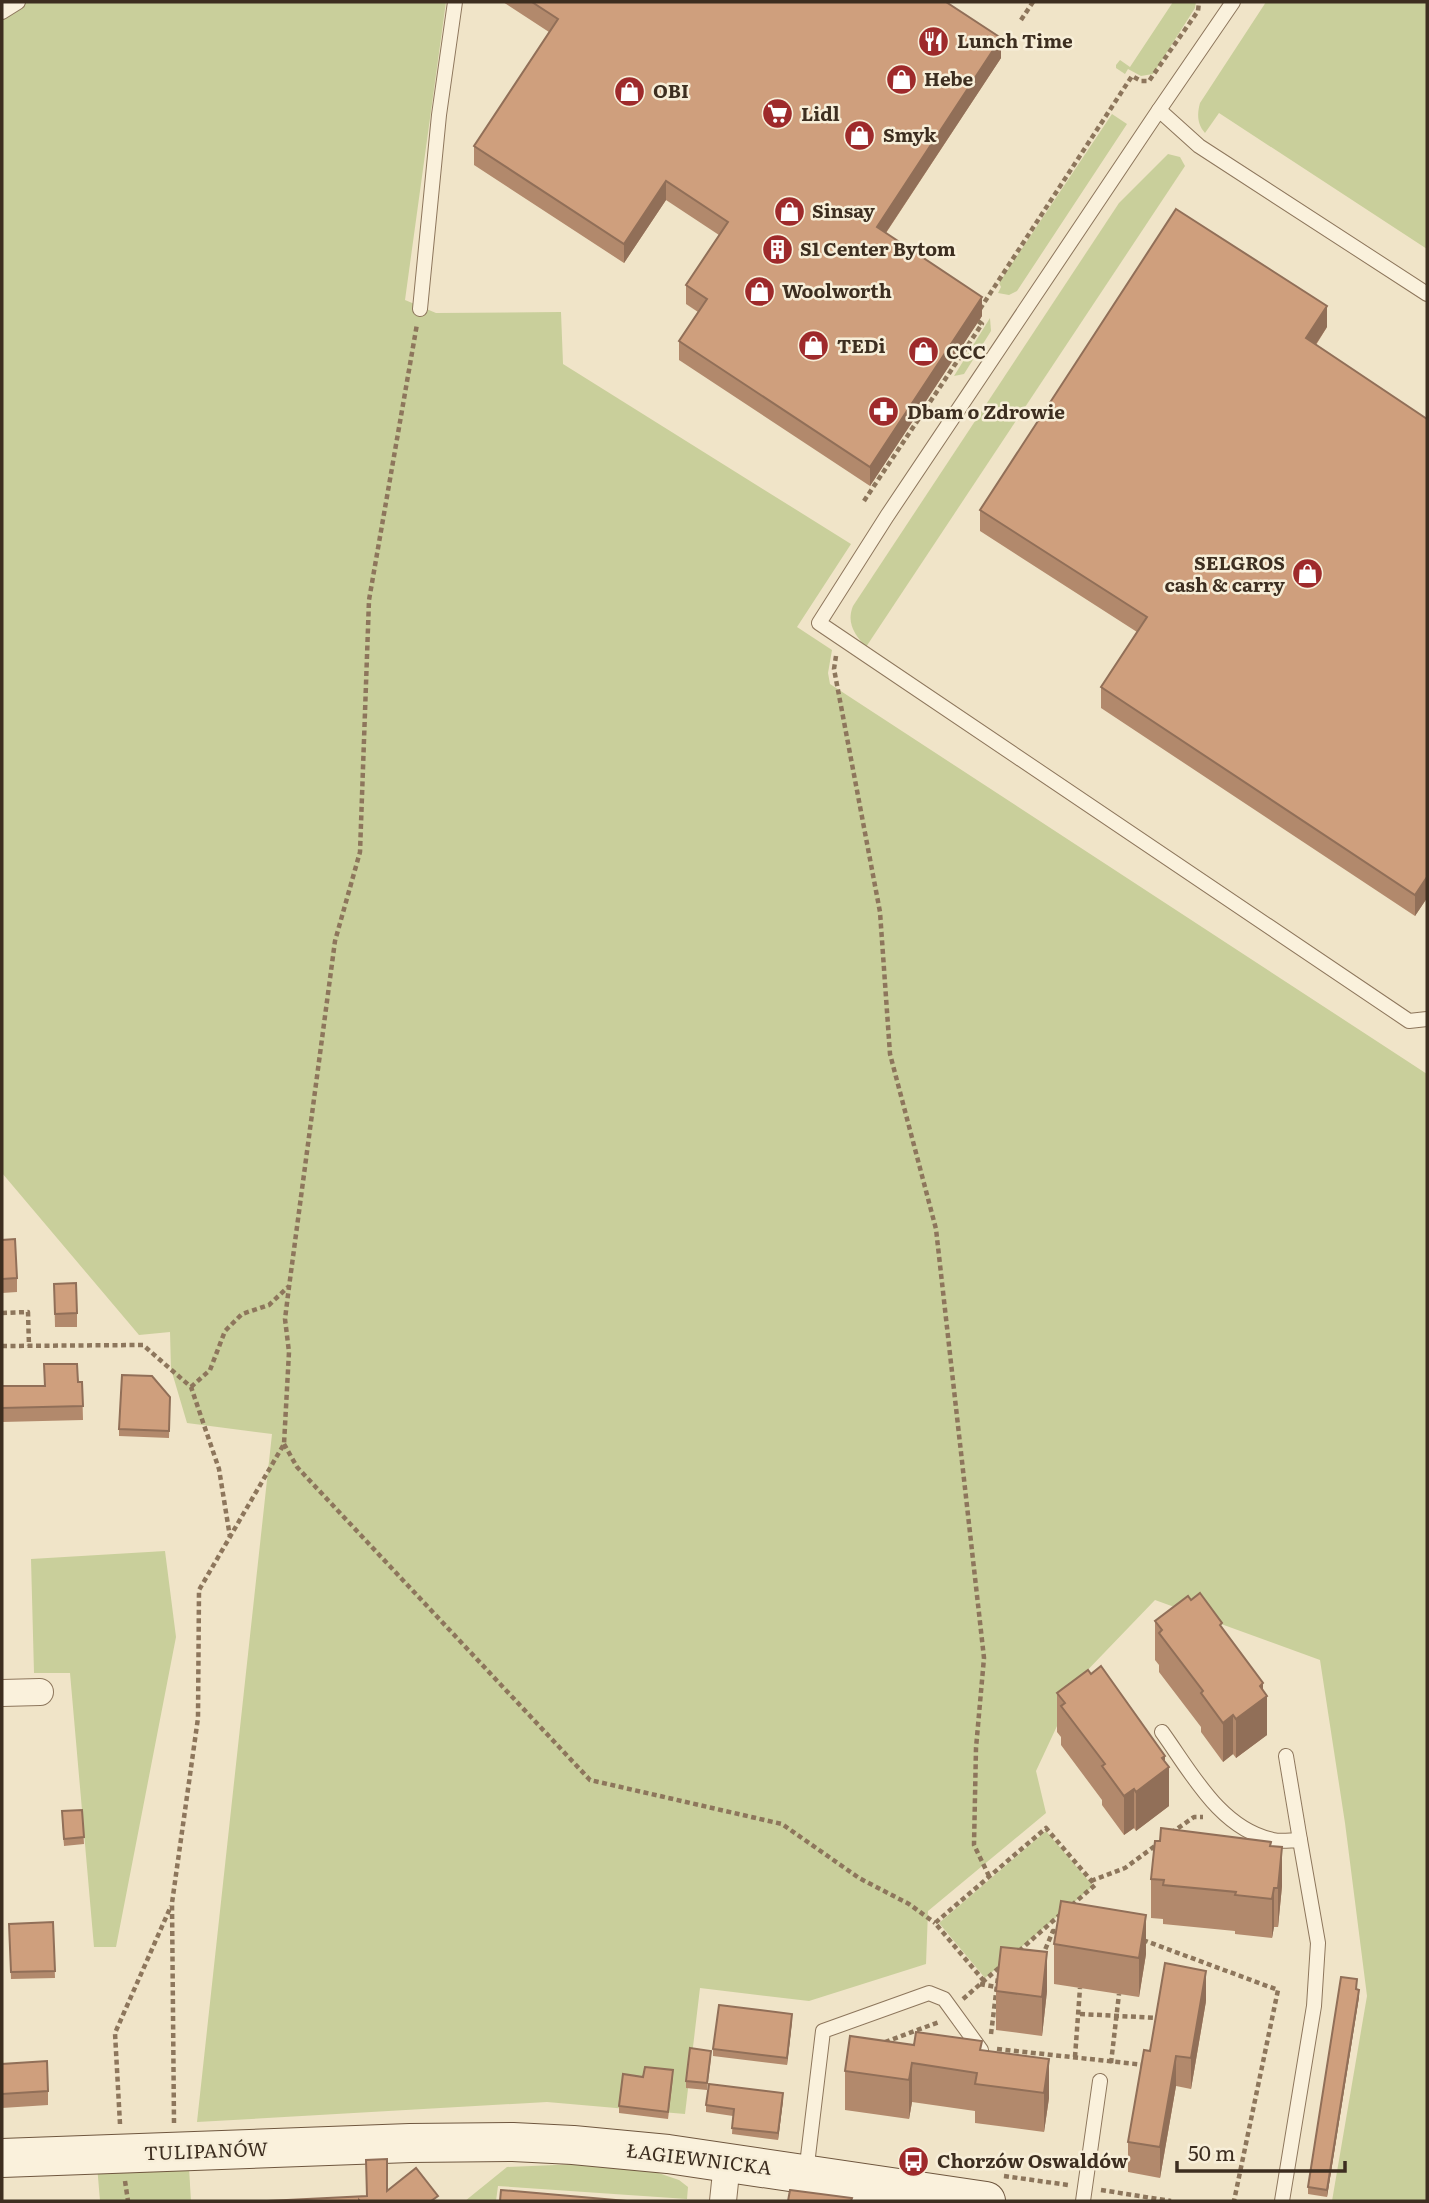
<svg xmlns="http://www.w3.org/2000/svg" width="1429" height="2203" font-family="Literata,serif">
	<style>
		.green { fill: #c9cf9b }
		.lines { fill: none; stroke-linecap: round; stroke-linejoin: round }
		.lane-casing { stroke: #8d765c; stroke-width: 16 }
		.street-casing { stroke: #8d765c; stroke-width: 28 }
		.secondary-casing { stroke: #6f573f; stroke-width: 40 }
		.path { stroke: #8d765c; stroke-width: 4.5; stroke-dasharray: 5 3.5; stroke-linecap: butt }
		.lane { stroke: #faf1dc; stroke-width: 14 }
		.street { stroke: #faf1dc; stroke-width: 26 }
		.secondary { stroke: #faf1dc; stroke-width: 38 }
		.wall { fill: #b2896c }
		.shaded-wall { fill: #916f58 }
		.building { fill: #cf9f7d; stroke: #916f58; stroke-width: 2 }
		.labels { text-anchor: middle; stroke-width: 5; stroke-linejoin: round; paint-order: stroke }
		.poi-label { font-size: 19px; font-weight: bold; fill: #3d2e20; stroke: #f7eed8; text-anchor: start }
		.street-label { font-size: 19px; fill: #3d2e20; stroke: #f7eed8 }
	</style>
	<rect width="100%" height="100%" fill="#f0e4c8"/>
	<g class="green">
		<polygon points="2,2 446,2 405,300 436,313 561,312 563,364 851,544 797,627 832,650 828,673 830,684 1427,1074 1427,2201 1332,2201 1367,1996 1345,1823 1320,1660 1155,1600 1079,1679 1036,1771 1046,1813 928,1911 926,1964 809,2001 700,1988 685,2114 547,2102 197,2122 272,1434 187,1423 171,1369 170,1332 139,1335 2,1173"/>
		<polygon points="1173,2 1196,2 1195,8 1153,74 1141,76 1128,69 1125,74 1116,68 1116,65 1120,60 1130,67"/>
		<path d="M1266 2H1427V249L1219 113 1205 133C1197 124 1197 114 1200 103Z"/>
		<polygon points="1112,114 1127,124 1017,291 1009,295 998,293 1001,287 999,283"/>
		<path d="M1168 154 1180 157 1185 166 866 647C855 635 846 623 853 606L1119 203Z"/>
		<polygon points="990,318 991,331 964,374 954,376"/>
		<polygon points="165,1551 176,1637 116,1947 94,1947 70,1673 34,1673 31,1559"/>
		<polygon points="1046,1831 1093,1886 985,1978 939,1923"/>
		<polygon points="626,2162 679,2180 688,2187 687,2199 498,2186 496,2201 465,2201 507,2167"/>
		<polygon points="97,2165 189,2168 191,2201 100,2201"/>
	</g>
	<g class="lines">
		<defs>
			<g id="lane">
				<polyline points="2,12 18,2"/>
				<polyline points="1159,110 1233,2"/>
				<polyline points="1427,294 1199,146 1159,110 887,516 819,623 1409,1021 1427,1019"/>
				<polyline points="420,309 439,115 455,2"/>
				<path d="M1162 1732C1191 1772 1220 1829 1273 1840 1281 1842 1291 1840 1300 1840L1318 1943 1314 2006 1282 2201"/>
				<polyline points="1286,1756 1300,1840"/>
				<polyline points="806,2173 823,2031 929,1993 944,1999 981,2050"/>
				<polyline points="1083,2201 1100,2081"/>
			</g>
			<g id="street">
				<polyline points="2,1693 40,1692"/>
				<polyline points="723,2201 727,2163"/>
			</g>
			<polyline id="secondary" points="2,2158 410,2143 513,2142 573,2145 668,2154 986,2201"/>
		</defs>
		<use href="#lane" class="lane-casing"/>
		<use href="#street" class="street-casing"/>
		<use href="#secondary" class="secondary-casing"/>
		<g class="path">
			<polyline points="1021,20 1033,2"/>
			<polyline points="980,309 1132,76 1141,81 1149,81 1198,11 1199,2"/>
			<polyline points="864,501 982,324 974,318"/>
			<polyline points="836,656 834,669 880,912 890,1054 936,1229 984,1658 976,1748 974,1845 989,1876"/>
			<polyline points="2,1313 28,1312 29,1346"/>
			<polyline points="2,1346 143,1345 191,1387 219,1469 230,1537"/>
			<polyline points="191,1387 210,1370 225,1331 242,1314 269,1305 288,1287"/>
			<polyline points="284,1444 297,1467 590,1780 782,1824 859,1878 909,1904 935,1923"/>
			<polyline points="1171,1833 1194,1817 1203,1817"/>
			<polyline points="1091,1881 1125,1868 1159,1843"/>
			<polyline points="1143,1940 1278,1990 1234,2201"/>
			<polyline points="1019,1951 1062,1913"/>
			<polyline points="1042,1957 1053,1931 1061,1932"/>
			<polyline points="984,1981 935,1923 1046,1828 1095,1885 1072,1905"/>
			<polyline points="980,1984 996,1987"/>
			<polyline points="963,1999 1001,1966"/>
			<polyline points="1080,2014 1159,2018"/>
			<polyline points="991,2034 998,1977 1001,1978"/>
			<polyline points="885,2042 939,2022"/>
			<polyline points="997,2049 1145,2065"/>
			<polyline points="1075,2057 1080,1988"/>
			<polyline points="1111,2063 1119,1994"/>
			<polyline points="174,2123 172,1903 198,1718 199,1590 284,1444 289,1352 285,1319 289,1287 335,941 360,852 369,600 417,324"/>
			<polyline points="120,2124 115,2033 171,1906"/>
			<polyline points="1004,2176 1068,2185"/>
			<polyline points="125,2181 128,2201"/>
			<polyline points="1101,2190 1171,2201"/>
		</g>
		<use href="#lane" class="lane"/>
		<use href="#street" class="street"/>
		<use href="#secondary" class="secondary"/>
	</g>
	<g class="wall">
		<polygon points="503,2 946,2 1001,58 886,233 982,316 870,486 679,360 679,341 698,312 686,304 686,285 719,235 666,200 624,263 474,165 474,146 549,32"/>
		<polygon points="1327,327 1316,345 1427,419 1427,898 1415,916 1101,708 1101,687 1137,632 980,531 980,510"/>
		<polygon points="2,1240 17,1278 17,1292 2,1293"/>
		<polygon points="54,1284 77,1313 77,1327 55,1327"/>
		<polygon points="78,1382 82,1382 83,1420 2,1422 2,1386 44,1386"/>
		<polygon points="170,1397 169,1438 119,1436 119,1429"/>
		<polygon points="1191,1600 1222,1628 1263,1690 1267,1735 1236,1758 1233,1754 1223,1762 1201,1732 1201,1727 1159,1672 1159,1665 1155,1660 1155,1621"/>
		<polygon points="1057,1693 1165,1762 1169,1806 1136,1831 1134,1828 1124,1835 1102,1805 1102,1800 1061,1745 1061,1737 1057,1732"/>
		<polygon points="82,1810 84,1844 64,1846 62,1818"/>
		<polygon points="1271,1846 1282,1886 1278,1927 1274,1927 1272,1938 1235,1934 1235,1931 1163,1924 1163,1919 1151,1918 1151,1879"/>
		<polygon points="53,1922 55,1978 11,1979 9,1924"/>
		<polygon points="1054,1944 1146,1954 1139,1997 1054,1984"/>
		<polygon points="1357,1986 1357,1990 1359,1997 1327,2197 1308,2194 1308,2187"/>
		<polygon points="996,1991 1047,1991 1042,2036 996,2030"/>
		<polygon points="1206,2001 1191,2089 1176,2086 1160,2178 1128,2172 1128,2142 1150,2051"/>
		<polygon points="792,2021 787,2065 713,2056 713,2049"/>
		<polygon points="914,2045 982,2050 1049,2059 1049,2098 1044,2132 975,2123 975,2111 912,2102 909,2119 845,2110 845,2071"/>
		<polygon points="711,2058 707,2090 686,2088 686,2081"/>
		<polygon points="2,2064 48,2091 48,2105 2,2108"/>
		<polygon points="643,2077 673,2077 668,2119 619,2113 619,2106"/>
		<polygon points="783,2100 778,2140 732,2134 733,2116 706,2112 706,2105"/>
	</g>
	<g class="shaded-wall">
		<polygon points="1001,38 1001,58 877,246 877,227"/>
		<polygon points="666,181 666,200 624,263 624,244"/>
		<polygon points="982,297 982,316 870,486 870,467"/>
		<polygon points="1327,306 1327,327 1306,359 1306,338"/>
		<polygon points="1427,877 1427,898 1415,916 1415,895"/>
		<polygon points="1263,1683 1263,1699 1267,1696 1267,1735 1236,1758 1236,1719 1260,1686"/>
		<polygon points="1233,1715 1233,1754 1223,1762 1223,1723"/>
		<polygon points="1165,1756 1165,1770 1169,1767 1169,1806 1136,1831 1136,1792 1162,1758"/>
		<polygon points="1134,1789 1134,1828 1124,1835 1124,1796"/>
		<polygon points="1282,1847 1282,1886 1278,1927 1278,1888"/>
		<polygon points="1274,1888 1274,1927 1272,1938 1272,1899"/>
		<polygon points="1146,1915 1146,1954 1139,1997 1139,1958"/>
		<polygon points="1047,1952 1047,1991 1042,2036 1042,1997"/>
		<polygon points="1206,1971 1206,2001 1191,2089 1191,2058"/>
		<polygon points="1359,1990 1359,1997 1327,2197 1327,2190"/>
		<polygon points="792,2014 792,2021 787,2065 787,2058"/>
		<polygon points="1176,2056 1176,2086 1160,2178 1160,2147"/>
		<polygon points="1049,2059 1049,2098 1044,2132 1044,2093"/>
		<polygon points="912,2063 912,2102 909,2119 909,2080"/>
		<polygon points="783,2093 783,2100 778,2140 778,2133"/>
	</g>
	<g class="building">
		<polygon points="532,2 946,2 1001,38 877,227 982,297 870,467 679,341 707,299 686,285 728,222 666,181 624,244 474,146 558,19"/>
		<polygon points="1176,209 1327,306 1306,338 1427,419 1427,877 1415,895 1101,687 1147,617 980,510"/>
		<polygon points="15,1239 17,1278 2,1279 2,1240"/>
		<polygon points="76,1283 77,1313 55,1314 54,1284"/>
		<polygon points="44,1364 77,1364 78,1382 82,1382 83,1406 2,1408 2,1386 45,1386"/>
		<polygon points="122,1375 152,1376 170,1397 169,1431 119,1429"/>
		<polygon points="1200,1593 1222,1623 1220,1625 1263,1683 1260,1686 1267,1696 1236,1719 1233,1715 1223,1723 1201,1693 1203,1691 1159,1633 1162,1630 1155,1621 1188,1596 1191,1600"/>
		<polygon points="1101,1666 1165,1756 1162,1758 1169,1767 1136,1792 1134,1789 1124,1796 1102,1766 1105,1764 1061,1706 1065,1703 1057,1693 1088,1670 1091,1674"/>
		<polygon points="82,1810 84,1837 64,1839 62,1811"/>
		<polygon points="1161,1828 1271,1842 1270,1846 1282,1847 1278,1888 1274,1888 1272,1899 1235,1895 1236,1892 1163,1885 1164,1880 1151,1879 1155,1841 1160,1841"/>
		<polygon points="1061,1901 1146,1915 1139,1958 1054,1944"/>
		<polygon points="53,1922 55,1971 11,1972 9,1924"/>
		<polygon points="1001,1947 1047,1952 1042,1997 996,1991"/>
		<polygon points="1165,1963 1206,1971 1191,2058 1176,2056 1160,2147 1128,2142 1144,2050 1150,2051"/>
		<polygon points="1341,1977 1357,1979 1356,1989 1359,1990 1327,2190 1308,2187"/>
		<polygon points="719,2005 792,2014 787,2058 713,2049"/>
		<polygon points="916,2032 982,2041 980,2050 1049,2059 1044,2093 975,2084 977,2073 912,2063 909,2080 845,2071 850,2036 914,2045"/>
		<polygon points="690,2048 711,2051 707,2083 686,2081"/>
		<polygon points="47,2061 48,2091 2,2094 2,2064"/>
		<polygon points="645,2067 673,2070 668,2112 619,2106 623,2074 643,2077"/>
		<polygon points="709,2084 783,2093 778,2133 732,2128 734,2109 706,2105"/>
		<polygon points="387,2159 387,2191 416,2168 438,2196 431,2201 360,2201 359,2200 359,2201 267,2201 367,2196 366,2160"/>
		<polygon points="501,2190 627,2201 500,2201"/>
		<polygon points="790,2190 852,2198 851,2201 788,2201"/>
	</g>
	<defs>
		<symbol id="restaurant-disc" viewBox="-11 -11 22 22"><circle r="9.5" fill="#9e2a2b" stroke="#f7eed8"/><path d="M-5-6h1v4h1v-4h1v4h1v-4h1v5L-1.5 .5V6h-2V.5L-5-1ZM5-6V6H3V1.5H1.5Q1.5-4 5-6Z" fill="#fff"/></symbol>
		<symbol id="shop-disc" viewBox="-11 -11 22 22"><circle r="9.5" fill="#9e2a2b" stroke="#f7eed8"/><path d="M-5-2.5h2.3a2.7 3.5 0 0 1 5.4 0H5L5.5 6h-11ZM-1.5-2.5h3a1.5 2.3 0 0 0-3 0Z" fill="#fff"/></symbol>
		<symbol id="supermarket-disc" viewBox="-11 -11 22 22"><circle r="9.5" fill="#9e2a2b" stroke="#f7eed8"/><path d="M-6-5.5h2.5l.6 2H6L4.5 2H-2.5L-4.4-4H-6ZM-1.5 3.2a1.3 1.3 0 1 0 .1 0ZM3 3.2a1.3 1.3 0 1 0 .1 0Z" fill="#fff"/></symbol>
		<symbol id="building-disc" viewBox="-11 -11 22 22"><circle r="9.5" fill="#9e2a2b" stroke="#f7eed8"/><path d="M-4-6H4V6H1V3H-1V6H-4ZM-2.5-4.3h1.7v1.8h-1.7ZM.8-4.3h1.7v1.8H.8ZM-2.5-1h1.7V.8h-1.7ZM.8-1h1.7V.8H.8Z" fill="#fff"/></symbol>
		<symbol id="pharmacy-disc" viewBox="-11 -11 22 22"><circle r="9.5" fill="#9e2a2b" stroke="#f7eed8"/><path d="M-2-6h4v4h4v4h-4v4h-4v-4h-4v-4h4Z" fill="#fff"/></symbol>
		<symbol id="bus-disc" viewBox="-11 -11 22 22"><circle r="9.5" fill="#9e2a2b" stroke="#f7eed8"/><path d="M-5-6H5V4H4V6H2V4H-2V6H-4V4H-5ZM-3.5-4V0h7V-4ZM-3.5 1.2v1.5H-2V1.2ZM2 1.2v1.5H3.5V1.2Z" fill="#fff"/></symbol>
	</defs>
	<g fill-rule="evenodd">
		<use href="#restaurant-disc" x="916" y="24" width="35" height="35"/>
		<use href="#shop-disc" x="884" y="62" width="35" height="35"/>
		<use href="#shop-disc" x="612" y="74" width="35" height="35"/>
		<use href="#supermarket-disc" x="760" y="96" width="35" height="35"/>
		<use href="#shop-disc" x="842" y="118" width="35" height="35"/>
		<use href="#shop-disc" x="772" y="194" width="35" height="35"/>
		<use href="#building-disc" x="760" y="232" width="35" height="35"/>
		<use href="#shop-disc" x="742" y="274" width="35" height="35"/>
		<use href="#shop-disc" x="796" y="328" width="35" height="35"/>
		<use href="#shop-disc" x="906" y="334" width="35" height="35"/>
		<use href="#pharmacy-disc" x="866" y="394" width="35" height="35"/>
		<use href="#shop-disc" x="1290" y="556" width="35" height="35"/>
		<use href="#bus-disc" x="896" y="2144" width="35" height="35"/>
	</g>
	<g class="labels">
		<g class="poi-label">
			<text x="957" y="48">Lunch Time</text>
			<text x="924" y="86">Hebe</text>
			<text x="653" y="98">OBI</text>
			<text x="801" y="121">Lidl</text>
			<text x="883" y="142">Smyk</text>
			<text x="812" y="218">Sinsay</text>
			<text x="800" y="256">S1 Center Bytom</text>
			<text x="782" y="298">Woolworth</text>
			<text x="837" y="353">TEDi</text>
			<text x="946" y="359">CCC</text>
			<text x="907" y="419">Dbam o Zdrowie</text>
			<text x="1285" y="570" text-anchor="end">SELGROS<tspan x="1285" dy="22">cash &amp; carry</tspan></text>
			<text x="937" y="2168">Chorzów Oswaldów</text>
		</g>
		<g class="street-label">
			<text transform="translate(206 2151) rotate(-2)" y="7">TULIPANÓW</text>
			<text transform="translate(699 2159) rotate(7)" y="7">ŁAGIEWNICKA</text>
		</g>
	</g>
	<rect width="1429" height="2203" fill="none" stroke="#3d2e20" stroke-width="7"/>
	<path d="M1177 2161v10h168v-10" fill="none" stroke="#3d2e20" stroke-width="3.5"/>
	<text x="1188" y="2161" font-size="21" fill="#3d2e20" stroke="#f7eed8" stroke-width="5" paint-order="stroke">50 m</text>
</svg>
